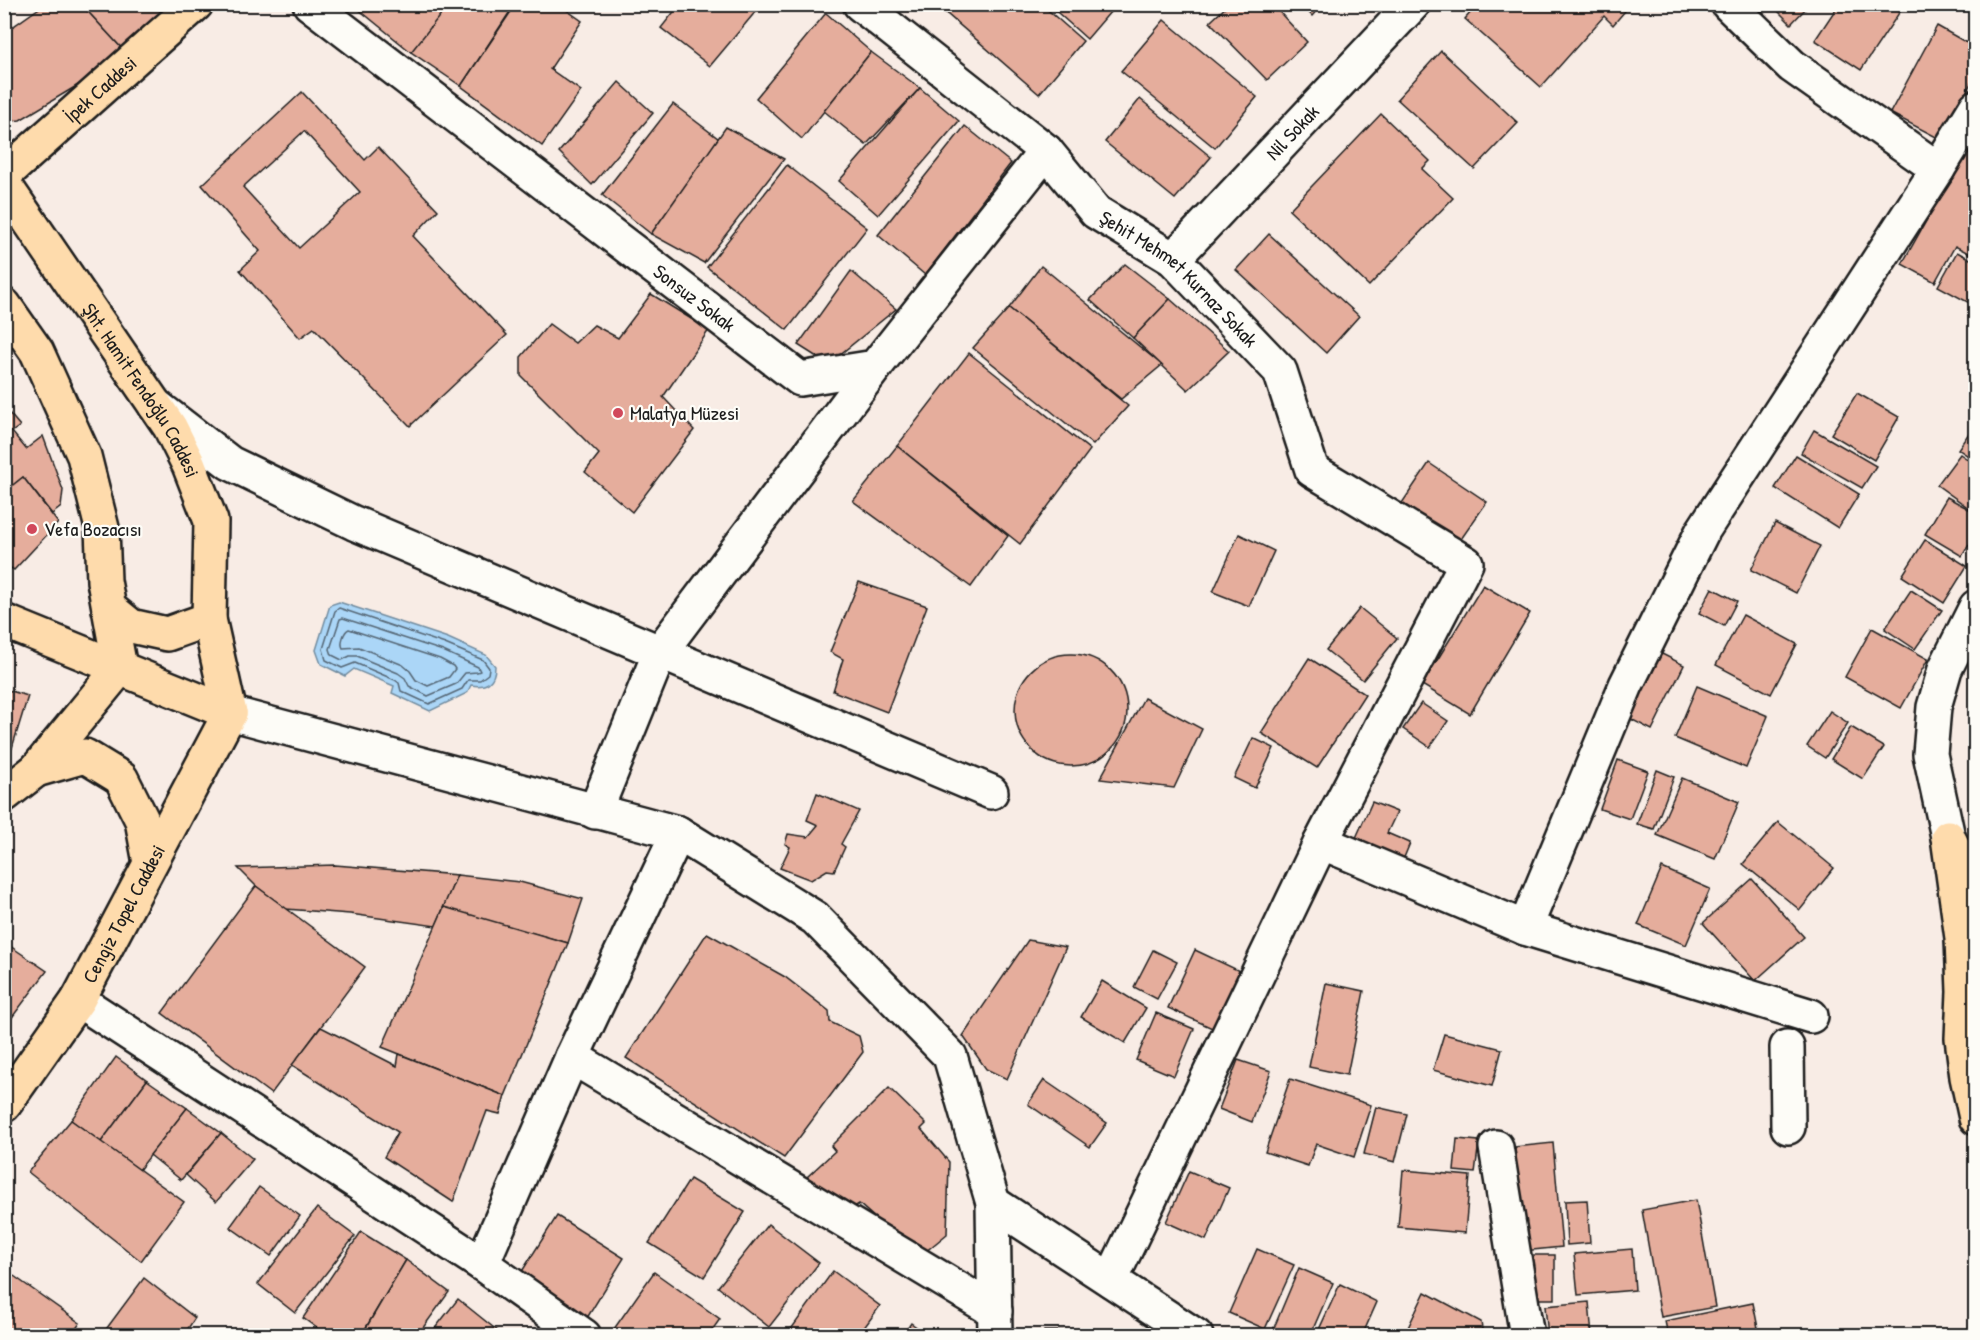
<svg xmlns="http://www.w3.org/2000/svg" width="1980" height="1340" font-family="'Patrick Hand',sans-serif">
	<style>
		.water { fill: #abd6f7; stroke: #728c9f; stroke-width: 1.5 }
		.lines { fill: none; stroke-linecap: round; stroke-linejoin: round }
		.shore { stroke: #556674; stroke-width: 1.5 }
		.building { fill: #e5ad9c; stroke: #1c1c1c; stroke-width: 1.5; fill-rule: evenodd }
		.minor-casing { stroke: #1c1c1c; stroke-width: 38 }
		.major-casing { stroke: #1c1c1c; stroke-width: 38 }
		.minor { stroke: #fdfcf7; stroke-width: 33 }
		.major { stroke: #fedbac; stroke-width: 33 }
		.poi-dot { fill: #d1495b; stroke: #fdfcf7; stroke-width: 2 }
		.labels { text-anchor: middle; stroke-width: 4.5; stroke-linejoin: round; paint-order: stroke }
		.street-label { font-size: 20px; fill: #1c1c1c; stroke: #fdfcf7 }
		.poi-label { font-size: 20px; fill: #1c1c1c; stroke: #fdfcf7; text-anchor: start }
	</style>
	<rect width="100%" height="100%" fill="#f8ece5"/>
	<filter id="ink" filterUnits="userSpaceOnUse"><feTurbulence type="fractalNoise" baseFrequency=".0167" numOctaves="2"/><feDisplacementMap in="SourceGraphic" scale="12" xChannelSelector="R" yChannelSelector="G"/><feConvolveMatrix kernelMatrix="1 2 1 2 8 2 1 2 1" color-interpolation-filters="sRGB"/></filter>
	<g filter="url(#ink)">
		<path class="water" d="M339 602 448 638 486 655 495 666C495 682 486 688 471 685L467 693 430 711 392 693 394 686 354 669 345 676 321 664 316 650 330 605Z"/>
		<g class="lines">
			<g class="shore">
				<polygon points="339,608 445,644 483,660 489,668 488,674 480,680 468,680 462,689 429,704 401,691 399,683 395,680 355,663 342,668 326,660 323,649 335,611"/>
				<polygon points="343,618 443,651 478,667 480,671 477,672 465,673 456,684 428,696 409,686 405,678 398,673 357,656 350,656 342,660 332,655 330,649 340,619"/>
				<path d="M349 629 440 659 453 666 455 669 449 677 428 686 416 680 410 671 403 665 359 647 343 648C340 643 344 631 349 629Z"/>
			</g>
		</g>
		<g class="building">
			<polygon points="45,4 81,4 128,55 20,120 4,122 4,33"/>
			<polygon points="81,4 179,4 128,55"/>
			<polygon points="352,4 445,4 449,8 411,52"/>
			<polygon points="449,4 515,4 461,86 411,52"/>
			<polygon points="516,4 558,4 582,21 550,69 581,91 542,146 461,86"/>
			<polygon points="680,4 762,4 710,66 661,28"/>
			<polygon points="941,4 1041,4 1083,41 1039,94 939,7"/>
			<polygon points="1048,4 1117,4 1087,39"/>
			<polygon points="1229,4 1272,4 1307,42 1267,80 1210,22"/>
			<polygon points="1301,4 1323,4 1312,16"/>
			<polygon points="1478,4 1631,4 1613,25 1604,16 1541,87 1465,19"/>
			<polygon points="1771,4 1810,4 1791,24"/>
			<polygon points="1839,4 1893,4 1901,10 1861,70 1815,40"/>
			<polygon points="826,13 871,52 802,139 756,98"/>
			<polygon points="1164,20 1257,97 1215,148 1121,71"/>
			<polygon points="1937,26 1976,48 1976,74 1940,139 1890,113"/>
			<polygon points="1441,51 1518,123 1474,169 1397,99"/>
			<polygon points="871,52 920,88 866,145 824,111"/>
			<polygon points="619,82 653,113 592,185 559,152"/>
			<polygon points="920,88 959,121 878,215 839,181"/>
			<path d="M302 92 365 160 378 147 438 210 413 236 507 335 410 426 314 328 300 338 240 270 260 251 202 185ZM304 131 360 192 299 248 243 187Z"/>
			<polygon points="1140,99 1211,157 1175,199 1105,142"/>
			<polygon points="673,104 719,139 651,234 602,195"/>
			<polygon points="1381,114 1430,161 1422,169 1453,198 1369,286 1289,210"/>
			<polygon points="965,126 1011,163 925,275 878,235"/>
			<polygon points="726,127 784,159 704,263 651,234"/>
			<polygon points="1976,132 1976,257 1955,246 1935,282 1902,264"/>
			<polygon points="787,165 867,228 787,330 707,267"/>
			<polygon points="1269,234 1359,316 1326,353 1236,270"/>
			<polygon points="1957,252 1976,262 1975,306 1938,286"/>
			<polygon points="1125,264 1170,299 1133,338 1090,300"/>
			<polygon points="1041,266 1162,365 1121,399 1009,308"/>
			<polygon points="851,271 896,309 828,364 798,345"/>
			<polygon points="651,294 709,330 663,397 694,430 632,512 585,472 599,454 521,376 521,357 549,324 575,343 594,325 618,338"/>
			<polygon points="1170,299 1229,351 1188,390 1133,338"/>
			<polygon points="1009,308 1128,406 1093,445 973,348"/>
			<polygon points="969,353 1090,450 1020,544 897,446"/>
			<polygon points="1857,393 1899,417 1874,460 1831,434"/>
			<polygon points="9,413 20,426 12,432 26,449 43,436 63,490 61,507 52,514 23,477 4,492 4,416"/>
			<polygon points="1976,423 1976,461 1958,449"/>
			<polygon points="1814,430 1876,466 1862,488 1801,453"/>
			<polygon points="897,446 1008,536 971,587 853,501"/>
			<polygon points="1960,454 1976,465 1976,513 1937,485"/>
			<polygon points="1796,455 1859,494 1838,528 1775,488"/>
			<polygon points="1429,463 1487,502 1459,542 1402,503"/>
			<polygon points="23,477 58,523 14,570 4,564 4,492"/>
			<polygon points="1947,497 1976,513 1976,534 1962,556 1925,534"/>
			<polygon points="1775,523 1820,546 1796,593 1751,570"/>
			<polygon points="1239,534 1274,551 1249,606 1213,592"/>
			<polygon points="1925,540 1967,566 1944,603 1902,576"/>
			<polygon points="859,582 927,606 887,712 833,691 843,659 830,652"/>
			<polygon points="1483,585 1530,613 1470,714 1422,685"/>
			<polygon points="1712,588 1737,601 1724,626 1699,613"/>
			<polygon points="1911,590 1942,610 1915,649 1885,629"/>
			<polygon points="1360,608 1397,638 1363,680 1326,650"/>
			<polygon points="1743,615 1797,644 1771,694 1716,665"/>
			<polygon points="1872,628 1928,659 1901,708 1845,677"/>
			<polygon points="1656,651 1684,665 1652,730 1623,715"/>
			<circle cx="1071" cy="710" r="56"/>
			<polygon points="1309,658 1365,694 1317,768 1261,733"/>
			<polygon points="1697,686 1768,716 1746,768 1675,738"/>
			<polygon points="4,689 28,696 12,748 4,765"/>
			<polygon points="1144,698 1202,729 1174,788 1100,779"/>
			<polygon points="1421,703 1448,721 1430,747 1403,729"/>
			<polygon points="1830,711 1848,723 1825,758 1807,746"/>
			<polygon points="1851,727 1884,747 1863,779 1831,759"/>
			<polygon points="1253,738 1274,748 1255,788 1234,778"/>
			<polygon points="1618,760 1648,771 1630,819 1600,809"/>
			<polygon points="1657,770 1674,777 1654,829 1637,824"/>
			<polygon points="1682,778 1739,802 1715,859 1657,835"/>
			<polygon points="817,793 859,811 841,844 845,847 834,871 827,870 811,880 780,868 790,847 785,844 788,834 808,837 818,825 807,820"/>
			<polygon points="1372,802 1397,812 1387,833 1410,843 1403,860 1355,840"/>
			<polygon points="1778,822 1834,868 1800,910 1743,864"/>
			<polygon points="335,865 457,875 436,926 350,914 286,909 256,886 238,868"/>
			<polygon points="1662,868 1710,889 1686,945 1638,925"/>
			<polygon points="457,875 520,882 583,899 568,943 443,908"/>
			<polygon points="1752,879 1804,937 1755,981 1703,923"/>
			<polygon points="256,886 365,967 271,1094 162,1013"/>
			<polygon points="444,907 568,943 505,1096 382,1047"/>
			<polygon points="707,933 785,977 829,1011 830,1022 859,1036 863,1052 784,1158 626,1058"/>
			<polygon points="1028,940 1066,947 1007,1079 986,1069 963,1036"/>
			<polygon points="4,942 47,971 4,1028"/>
			<polygon points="1153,950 1177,962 1157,999 1134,987"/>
			<polygon points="1195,950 1248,975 1221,1032 1168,1008"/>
			<polygon points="1102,981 1146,1008 1125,1043 1081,1017"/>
			<polygon points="1326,983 1364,991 1347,1075 1309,1067"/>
			<polygon points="1156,1013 1194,1029 1174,1076 1136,1060"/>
			<polygon points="321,1027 397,1066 399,1054 505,1096 500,1114 487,1111 453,1202 384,1157 398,1132 292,1065"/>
			<polygon points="1444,1034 1502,1049 1492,1086 1433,1070"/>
			<polygon points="116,1057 147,1080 101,1142 71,1120"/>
			<polygon points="1238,1060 1271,1071 1252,1122 1219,1109"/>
			<polygon points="1290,1079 1371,1105 1354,1157 1316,1144 1308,1166 1265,1152"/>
			<polygon points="147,1080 187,1108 139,1170 101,1142"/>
			<polygon points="1044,1080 1107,1123 1090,1147 1028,1104"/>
			<polygon points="889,1088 926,1124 921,1129 949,1162 947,1234 919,1257 859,1204 848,1211 807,1177 835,1151 831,1146"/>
			<polygon points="1376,1107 1407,1114 1395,1162 1364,1154"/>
			<polygon points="187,1108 221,1133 181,1180 150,1155"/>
			<polygon points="71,1120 184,1202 141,1261 28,1172"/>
			<polygon points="221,1133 253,1159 216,1202 186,1175"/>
			<polygon points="1457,1139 1479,1141 1475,1173 1454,1171"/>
			<polygon points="1553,1143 1562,1247 1523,1251 1515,1147"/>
			<polygon points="1403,1170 1470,1176 1465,1233 1398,1227"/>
			<polygon points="1189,1171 1229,1188 1206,1240 1166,1222"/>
			<polygon points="690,1179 745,1212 704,1277 649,1243"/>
			<polygon points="259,1187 300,1216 271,1256 230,1227"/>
			<polygon points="1587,1200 1590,1243 1567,1245 1565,1201"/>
			<polygon points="1696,1200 1715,1307 1661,1317 1642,1210"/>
			<polygon points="317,1208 355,1236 295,1313 258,1284"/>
			<polygon points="557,1216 624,1258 587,1318 519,1276"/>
			<polygon points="768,1224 819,1263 769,1327 718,1287"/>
			<polygon points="361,1232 406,1260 361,1336 328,1336 303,1318"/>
			<polygon points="1257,1249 1294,1265 1265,1329 1229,1313"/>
			<polygon points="1632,1249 1635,1290 1578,1295 1574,1254"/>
			<rect x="1524" y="1255" width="31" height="44"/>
			<polygon points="406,1260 449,1292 417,1336 368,1336 363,1333"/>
			<polygon points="1299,1268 1333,1283 1310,1336 1286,1336 1273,1330"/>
			<polygon points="4,1269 80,1323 71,1336 4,1336"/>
			<polygon points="833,1271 880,1306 858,1336 794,1336 789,1332"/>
			<polygon points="654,1272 720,1319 708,1336 609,1336"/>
			<polygon points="144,1278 195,1318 183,1336 101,1336"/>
			<polygon points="1340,1284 1377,1302 1362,1336 1316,1336"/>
			<polygon points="1425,1292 1481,1322 1483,1336 1404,1336"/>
			<polygon points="458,1299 504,1336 429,1336"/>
			<polygon points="1589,1302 1592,1336 1548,1336 1545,1306"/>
			<polygon points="1753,1303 1758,1328 1723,1336 1668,1336 1665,1321"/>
			<polygon points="911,1323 929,1336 902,1336"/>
			<polygon points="1044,1331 1083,1331 1087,1336 1044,1336"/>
		</g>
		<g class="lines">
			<defs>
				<g id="minor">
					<path id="s1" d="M310 4 800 379 875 367 1046 151"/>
					<path id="s2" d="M860 4 1046 151 1096 212 1173 259 1280 371 1312 470 1466 563 1321 842 1111 1280"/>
					<polyline points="1728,4 1792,66 1938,169"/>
					<path id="s3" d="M1173 259 1413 4"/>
					<polyline points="155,405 230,463 354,523 991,792"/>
					<polyline points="230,713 678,833 815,918 950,1056 993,1203 995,1336"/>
					<polyline points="595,812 660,652 875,367"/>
					<polyline points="1948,837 1930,754 1934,707 1945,669 1976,607"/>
					<polyline points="1321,842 1525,928 1626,685 1702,532 1938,169 1976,107"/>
					<polyline points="1525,928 1811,1016"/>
					<polyline points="78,1000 482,1264 584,1336"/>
					<polyline points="1787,1047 1788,1127"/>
					<polyline points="572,1057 995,1311"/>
					<polyline points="1496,1147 1527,1336"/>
					<polyline points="993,1203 1196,1336"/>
					<polyline points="482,1264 572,1057 678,833"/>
				</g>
				<g id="major">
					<path id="s4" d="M4 175 196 4"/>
					<path id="s5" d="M4 184 170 427 189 465 211 521 209 619 230 713"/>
					<polyline points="4,305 37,352 84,456 102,528 104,581 120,668"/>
					<polyline points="109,608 131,626 167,634 209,619"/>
					<polyline points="4,621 230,713"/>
					<polyline points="36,770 85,756 121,778 142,820 150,863"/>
					<polyline points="4,795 36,770 120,668"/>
					<polyline points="1976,891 1948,837 1962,938 1964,992 1962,1038 1967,1077 1976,1118"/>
					<path id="s6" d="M4 1105 78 1000 230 713"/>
				</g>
			</defs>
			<use href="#minor" class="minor-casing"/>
			<use href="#major" class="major-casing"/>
			<use href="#minor" class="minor"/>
			<use href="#major" class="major"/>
		</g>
	</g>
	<g class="poi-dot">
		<circle cx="618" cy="413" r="6"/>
		<circle cx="32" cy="529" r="6"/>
	</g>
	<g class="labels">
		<g class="street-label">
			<text dy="7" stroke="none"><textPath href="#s4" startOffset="129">İpek Caddesi</textPath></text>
			<text dy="7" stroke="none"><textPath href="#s3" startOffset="174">Nil Sokak</textPath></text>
			<text dy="7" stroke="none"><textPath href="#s2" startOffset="423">Şehit Mehmet Kurnaz Sokak</textPath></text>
			<text dy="7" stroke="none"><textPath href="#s1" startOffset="484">Sonsuz Sokak</textPath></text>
			<text dy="7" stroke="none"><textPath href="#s5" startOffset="248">Şht. Hamit Fendoğlu Caddesi</textPath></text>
			<text dy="7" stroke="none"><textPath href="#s6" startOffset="226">Cengiz Topel Caddesi</textPath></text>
		</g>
		<g class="poi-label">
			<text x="630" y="420">Malatya Müzesi</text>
			<text x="44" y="536">Vefa Bozacısı</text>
		</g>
	</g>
	<rect width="1980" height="1340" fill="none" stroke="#fdfcf7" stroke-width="24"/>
	<rect x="12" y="12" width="1956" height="1316" fill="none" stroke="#1c1c1c" stroke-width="2" filter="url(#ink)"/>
</svg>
